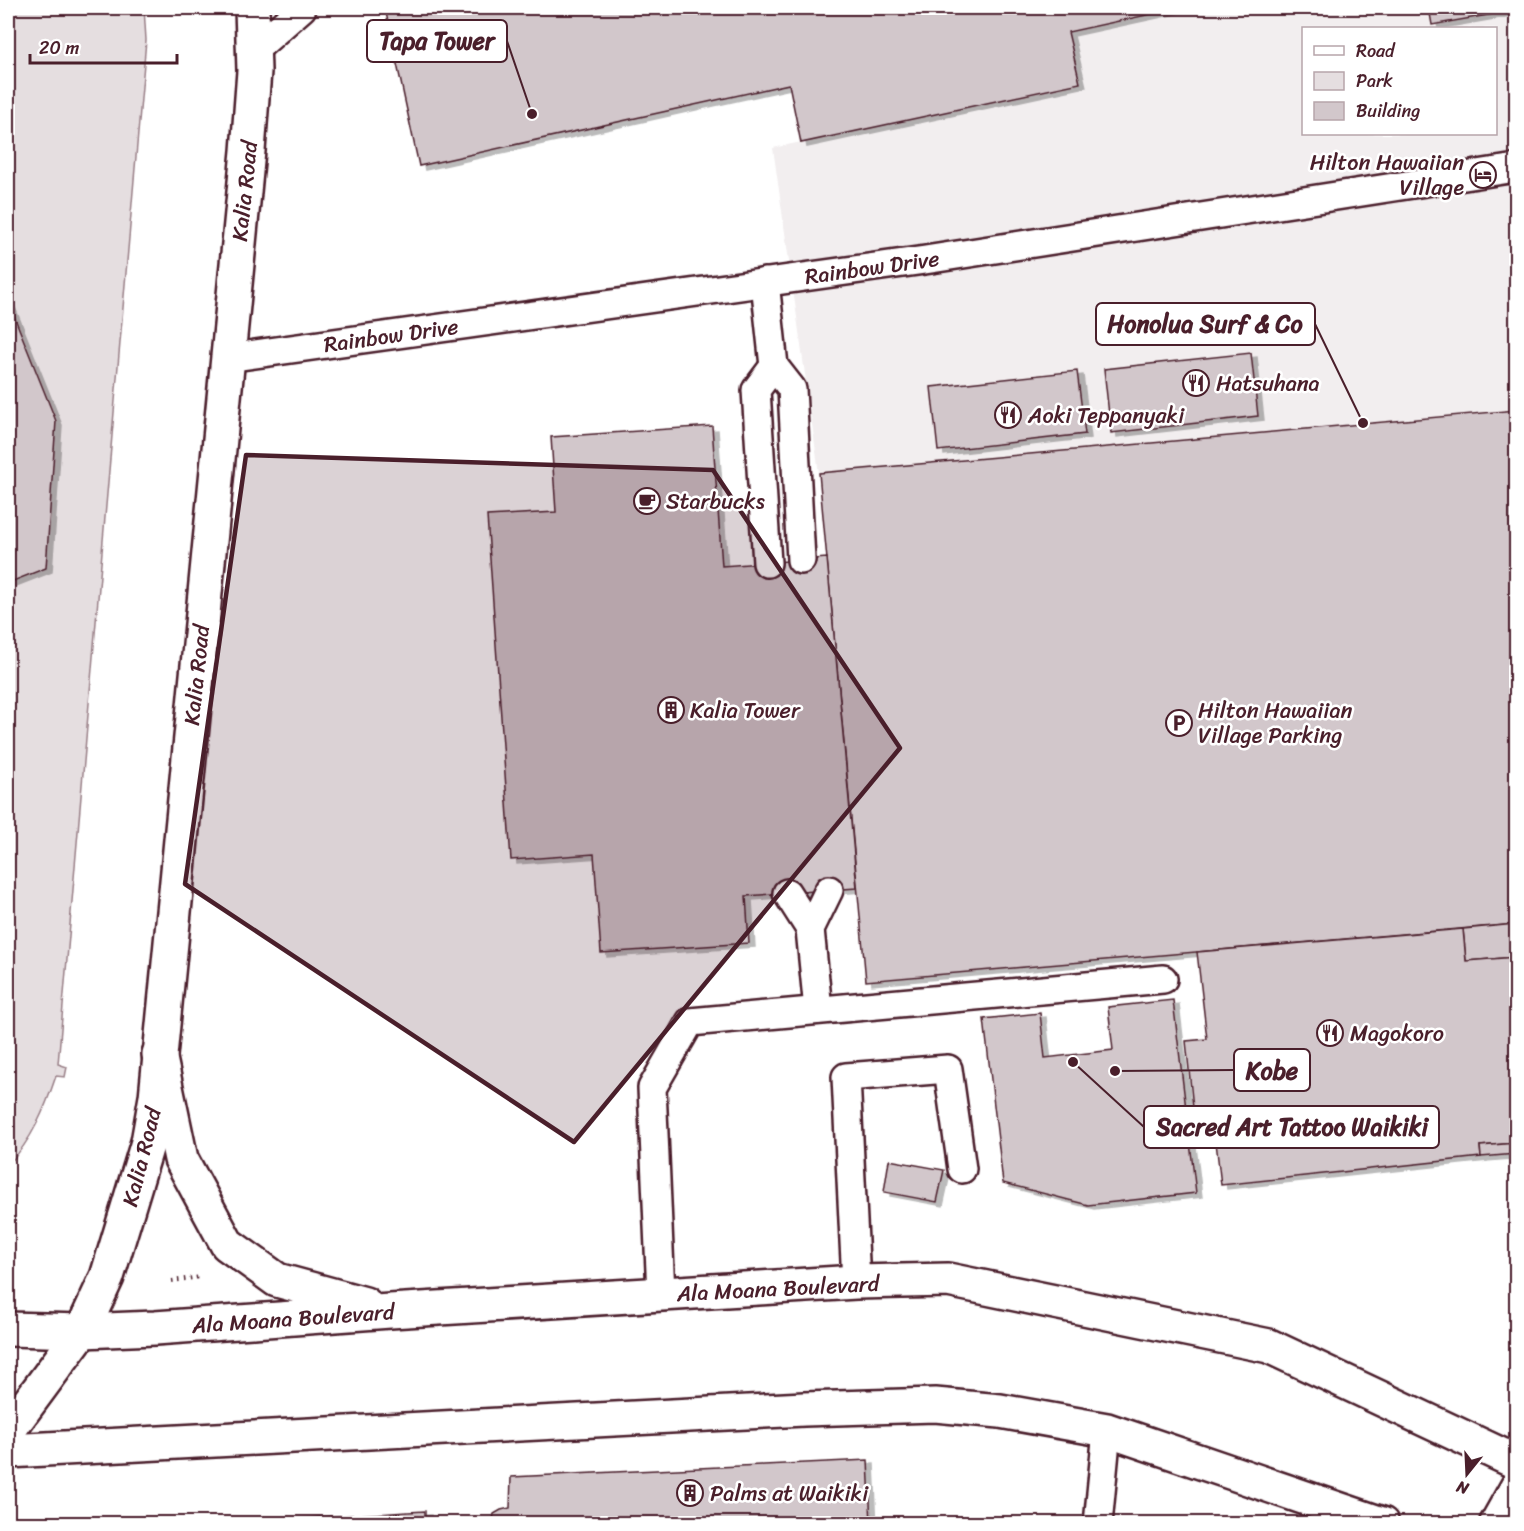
<svg xmlns="http://www.w3.org/2000/svg" width="1524" height="1531" font-family="Sriracha,sans-serif">
	<style>
		.built { fill: #f2eeef; fill-rule: evenodd }
		.green { fill: #e5dee0; stroke: #987e86; stroke-width: 1.5 }
		.building { fill: #d2c7cb; stroke: #4a1f2b; stroke-width: 1.5; filter: url(#shadow) }
		.lines { fill: none; stroke-linecap: round; stroke-linejoin: round }
		.service-casing { stroke: #4a1f2b; stroke-width: 32 }
		.tertiary-casing { stroke: #4a1f2b; stroke-width: 38 }
		.secondary-casing { stroke: #4a1f2b; stroke-width: 38 }
		.path { stroke: #4a1f2b; stroke-width: 4; stroke-dasharray: 1.5 4.5; stroke-linecap: butt }
		.service { stroke: #fff; stroke-width: 27 }
		.tertiary { stroke: #fff; stroke-width: 33 }
		.secondary { stroke: #fff; stroke-width: 33 }
		.marked { fill: #4a1f2b; fill-opacity: 0.2; stroke: #4a1f2b; stroke-width: 4.5; stroke-linejoin: round }
		.labels { text-anchor: middle; stroke-width: 5; stroke-linejoin: round; paint-order: stroke }
		.poi-label { font-size: 22px; fill: #4a1f2b; stroke: #fff; text-anchor: start }
		.street-label { font-size: 22px; fill: #4a1f2b; stroke: #fff }
		.leader { fill: none; stroke: #4a1f2b; stroke-width: 2 }
		.callout-dot { fill: #4a1f2b; stroke: #fff; stroke-width: 2 }
		.callout { fill: #fff; stroke: #4a1f2b; stroke-width: 2 }
		.callout-label { font-size: 24px; text-anchor: middle; font-weight: bold; fill: #4a1f2b }
	</style>
	<defs>
		<filter id="shadow"><feDropShadow dx="6" dy="4" stdDeviation="0" flood-color="#0004"/></filter>
	</defs>
	<rect width="100%" height="100%" fill="#fff"/>
	<filter id="ink" filterUnits="userSpaceOnUse"><feTurbulence type="fractalNoise" baseFrequency=".0167" numOctaves="2"/><feDisplacementMap in="SourceGraphic" scale="12" xChannelSelector="R" yChannelSelector="G"/><feConvolveMatrix kernelMatrix="1 2 1 2 8 2 1 2 1" color-interpolation-filters="sRGB"/></filter>
	<g filter="url(#ink)">
		<path class="built" d="M1179 8H1516V410L819 473 773 148 1079 83 1068 32ZM1304 28H1496V134H1304Z"/>
		<path class="green" d="M8 8H144L146 40 58 1064 67 1067 65 1077 56 1076C45 1109 32 1140 8 1165Z"/>
		<g class="building">
			<polygon points="385,8 1179,8 1068,32 1080,83 801,143 789,84 419,166"/>
			<polygon points="1429,8 1516,8 1516,10 1432,25"/>
			<polygon points="8,301 56,421 46,568 8,583"/>
			<polygon points="1251,353 1258,416 1111,433 1104,369"/>
			<polygon points="1077,371 1085,434 938,451 931,387"/>
			<polygon points="1516,410 1516,924 866,981 819,473"/>
			<polygon points="712,426 722,566 827,558 857,888 746,896 749,943 601,953 594,854 511,860 487,516 556,512 551,437"/>
			<polygon points="1516,924 1516,957 1466,961 1463,929"/>
			<polygon points="1463,929 1466,961 1516,957 1516,1143 1480,1146 1481,1157 1221,1185 1214,1125 1195,1127 1186,1041 1207,1039 1197,952"/>
			<polygon points="1173,1000 1196,1193 1088,1205 1003,1183 984,1019 1040,1013 1045,1058 1113,1050 1108,1007"/>
			<polygon points="1516,1143 1516,1154 1481,1157 1480,1146"/>
			<polygon points="889,1160 944,1170 937,1202 884,1192"/>
			<polygon points="868,1460 871,1524 492,1524 494,1514 501,1510 510,1508 511,1477"/>
			<polygon points="425,1511 425,1524 201,1524"/>
		</g>
		<g class="lines">
			<defs>
				<g id="service">
					<polyline points="253,51 302,8"/>
					<polyline points="765,282 774,366 792,389 801,560"/>
					<polyline points="227,358 925,260 1516,168"/>
					<polyline points="767,563 756,390 774,366"/>
					<polyline points="787,893 810,929"/>
					<polyline points="818,1010 810,929 829,890"/>
					<polyline points="856,1282 846,1077 948,1069 962,1169"/>
					<polyline points="661,1294 652,1088 690,1022 1163,979"/>
					<polyline points="1098,1524 1107,1430"/>
					<polyline points="1493,1524 1516,1483"/>
				</g>
				<polyline id="tertiary" points="8,1431 82,1331 107,1277 148,1142 156,1097 248,151 254,71 252,8"/>
				<g id="secondary">
					<polyline points="159,1054 181,1159 227,1244 277,1280 365,1304"/>
					<polyline points="8,1329 82,1331 155,1328 390,1311 856,1282 948,1280 1269,1346 1516,1462"/>
					<polyline points="8,1451 804,1409 935,1405 1000,1411 1107,1430 1382,1524"/>
				</g>
			</defs>
			<use href="#service" class="service-casing"/>
			<use href="#tertiary" class="tertiary-casing"/>
			<use href="#secondary" class="secondary-casing"/>
			<polyline class="path" points="172,1281 200,1277"/>
			<use href="#service" class="service"/>
			<use href="#tertiary" class="tertiary"/>
			<use href="#secondary" class="secondary"/>
		</g>
	</g>
	<path class="marked" d="M246 455 713 470 900 748 574 1142 185 884Z"/>
	<defs>
		<symbol id="hotel-ring" viewBox="-11 -11 22 22"><circle r="9.5" fill="#fff" stroke="#4a1f2b" stroke-width="1.5"/><path d="M-6-4.5h1.5V1H6V5H4.5V3h-9V5H-6ZM-4 0a1.8 1.8 0 1 1 3.6 0ZM.5 0V-2.5h3Q6-2.5 6 0Z" fill="#4a1f2b"/></symbol>
		<symbol id="restaurant-ring" viewBox="-11 -11 22 22"><circle r="9.5" fill="#fff" stroke="#4a1f2b" stroke-width="1.5"/><path d="M-5-6h1v4h1v-4h1v4h1v-4h1v5L-1.5 .5V6h-2V.5L-5-1ZM5-6V6H3V1.5H1.5Q1.5-4 5-6Z" fill="#4a1f2b"/></symbol>
		<symbol id="cafe-ring" viewBox="-11 -11 22 22"><circle r="9.5" fill="#fff" stroke="#4a1f2b" stroke-width="1.5"/><path d="M-5.5-4.5H6V0H3Q3 3.5 0 3.5H-2.5Q-5.5 3.5-5.5 0ZM3-3.2v2h1.7v-2ZM-6 4.5H4V6H-6Z" fill="#4a1f2b"/></symbol>
		<symbol id="building-ring" viewBox="-11 -11 22 22"><circle r="9.5" fill="#fff" stroke="#4a1f2b" stroke-width="1.5"/><path d="M-4-6H4V6H1V3H-1V6H-4ZM-2.5-4.3h1.7v1.8h-1.7ZM.8-4.3h1.7v1.8H.8ZM-2.5-1h1.7V.8h-1.7ZM.8-1h1.7V.8H.8Z" fill="#4a1f2b"/></symbol>
		<symbol id="parking-ring" viewBox="-11 -11 22 22"><circle r="9.5" fill="#fff" stroke="#4a1f2b" stroke-width="1.5"/><path d="M-3.5-5.5H1a3.5 3.5 0 0 1 0 7H-1V5.5H-3.5ZM-1-3.4V-.6H.8a1.4 1.4 0 0 0 0-2.8Z" fill="#4a1f2b"/></symbol>
	</defs>
	<g fill-rule="evenodd">
		<use href="#hotel-ring" x="1468" y="160" width="30" height="30"/>
		<use href="#restaurant-ring" x="1181" y="368" width="30" height="30"/>
		<use href="#restaurant-ring" x="993" y="400" width="30" height="30"/>
		<use href="#cafe-ring" x="632" y="486" width="30" height="30"/>
		<use href="#building-ring" x="656" y="695" width="30" height="30"/>
		<use href="#parking-ring" x="1164" y="708" width="30" height="30"/>
		<use href="#restaurant-ring" x="1315" y="1018" width="30" height="30"/>
		<use href="#building-ring" x="675" y="1478" width="30" height="30"/>
	</g>
	<g class="labels">
		<g class="poi-label">
			<text x="1464" y="170" text-anchor="end">Hilton Hawaiian<tspan x="1464" dy="25">Village</tspan></text>
			<text x="1216" y="391">Hatsuhana</text>
			<text x="1028" y="423">Aoki Teppanyaki</text>
			<text x="666" y="509">Starbucks</text>
			<text x="690" y="718">Kalia Tower</text>
			<text x="1198" y="718">Hilton Hawaiian<tspan x="1198" dy="25">Village Parking</tspan></text>
			<text x="1350" y="1041">Magokoro</text>
			<text x="710" y="1501">Palms at Waikiki</text>
		</g>
		<g class="street-label">
			<text transform="translate(244 191) rotate(-84)" y="8">Kalia Road</text>
			<text transform="translate(872 267) rotate(-8)" y="8">Rainbow Drive</text>
			<text transform="translate(391 335) rotate(-8)" y="8">Rainbow Drive</text>
			<text transform="translate(196 675) rotate(-84)" y="8">Kalia Road</text>
			<text transform="translate(141 1157) rotate(-76)" y="8">Kalia Road</text>
			<text transform="translate(778 1288) rotate(-3)" y="8">Ala Moana Boulevard</text>
			<text transform="translate(293 1318) rotate(-4)" y="8">Ala Moana Boulevard</text>
		</g>
	</g>
	<path class="leader" d="M532 114L507 41M1363 423L1315 324M1115 1071L1234 1070M1073 1062L1144 1127"/>
	<g class="callout-dot">
		<circle cx="532" cy="114" r="6"/>
		<circle cx="1363" cy="423" r="6"/>
		<circle cx="1115" cy="1071" r="6"/>
		<circle cx="1073" cy="1062" r="6"/>
	</g>
	<g class="callout">
		<rect x="367" y="20" width="140" height="42" rx="6"/>
		<rect x="1096" y="303" width="219" height="42" rx="6"/>
		<rect x="1234" y="1049" width="76" height="42" rx="6"/>
		<rect x="1144" y="1106" width="295" height="42" rx="6"/>
	</g>
	<g class="callout-label">
		<text x="437" y="49">Tapa Tower</text>
		<text x="1205" y="332">Honolua Surf &amp; Co</text>
		<text x="1272" y="1079">Kobe</text>
		<text x="1292" y="1135">Sacred Art Tattoo Waikiki</text>
	</g>
	<rect width="1524" height="1531" fill="none" stroke="#fff" stroke-width="30"/>
	<rect x="15" y="15" width="1494" height="1501" fill="none" stroke="#4a1f2b" stroke-width="2" filter="url(#ink)"/>
	<rect x="1302" y="27" width="195" height="108" fill="#ffffff" stroke="#b7a5aa" stroke-width="1.5"/>
	<rect x="1314" y="46" width="30" height="9" fill="#ffffff" stroke="#b7a5aa" stroke-width="1.5"/>
	<text x="1356" y="57" font-size="18" fill="#4a1f2b">Road</text>
	<rect x="1314" y="72" width="30" height="18" fill="#e5dee0" stroke="#b7a5aa" stroke-width="1.5"/>
	<text x="1356" y="87" font-size="18" fill="#4a1f2b">Park</text>
	<rect x="1314" y="102" width="30" height="18" fill="#d2c7cb" stroke="#b7a5aa" stroke-width="1.5"/>
	<text x="1356" y="117" font-size="18" fill="#4a1f2b">Building</text>
	<g transform="translate(1467 1474) rotate(198)" stroke="#ffffff" stroke-width="4.5" paint-order="stroke">
	<path d="M0-4.5L10 22L0 15L-10 22Z" fill="#4a1f2b"/>
	<text y="-9" font-size="16" font-weight="bold" text-anchor="middle" fill="#4a1f2b">N</text>
	</g>
	<path d="M30 54v9h147v-9" fill="none" stroke="#4a1f2b" stroke-width="3"/>
	<text x="39" y="54" font-size="18" fill="#4a1f2b" stroke="#ffffff" stroke-width="4.5" paint-order="stroke">20 m</text>
</svg>
